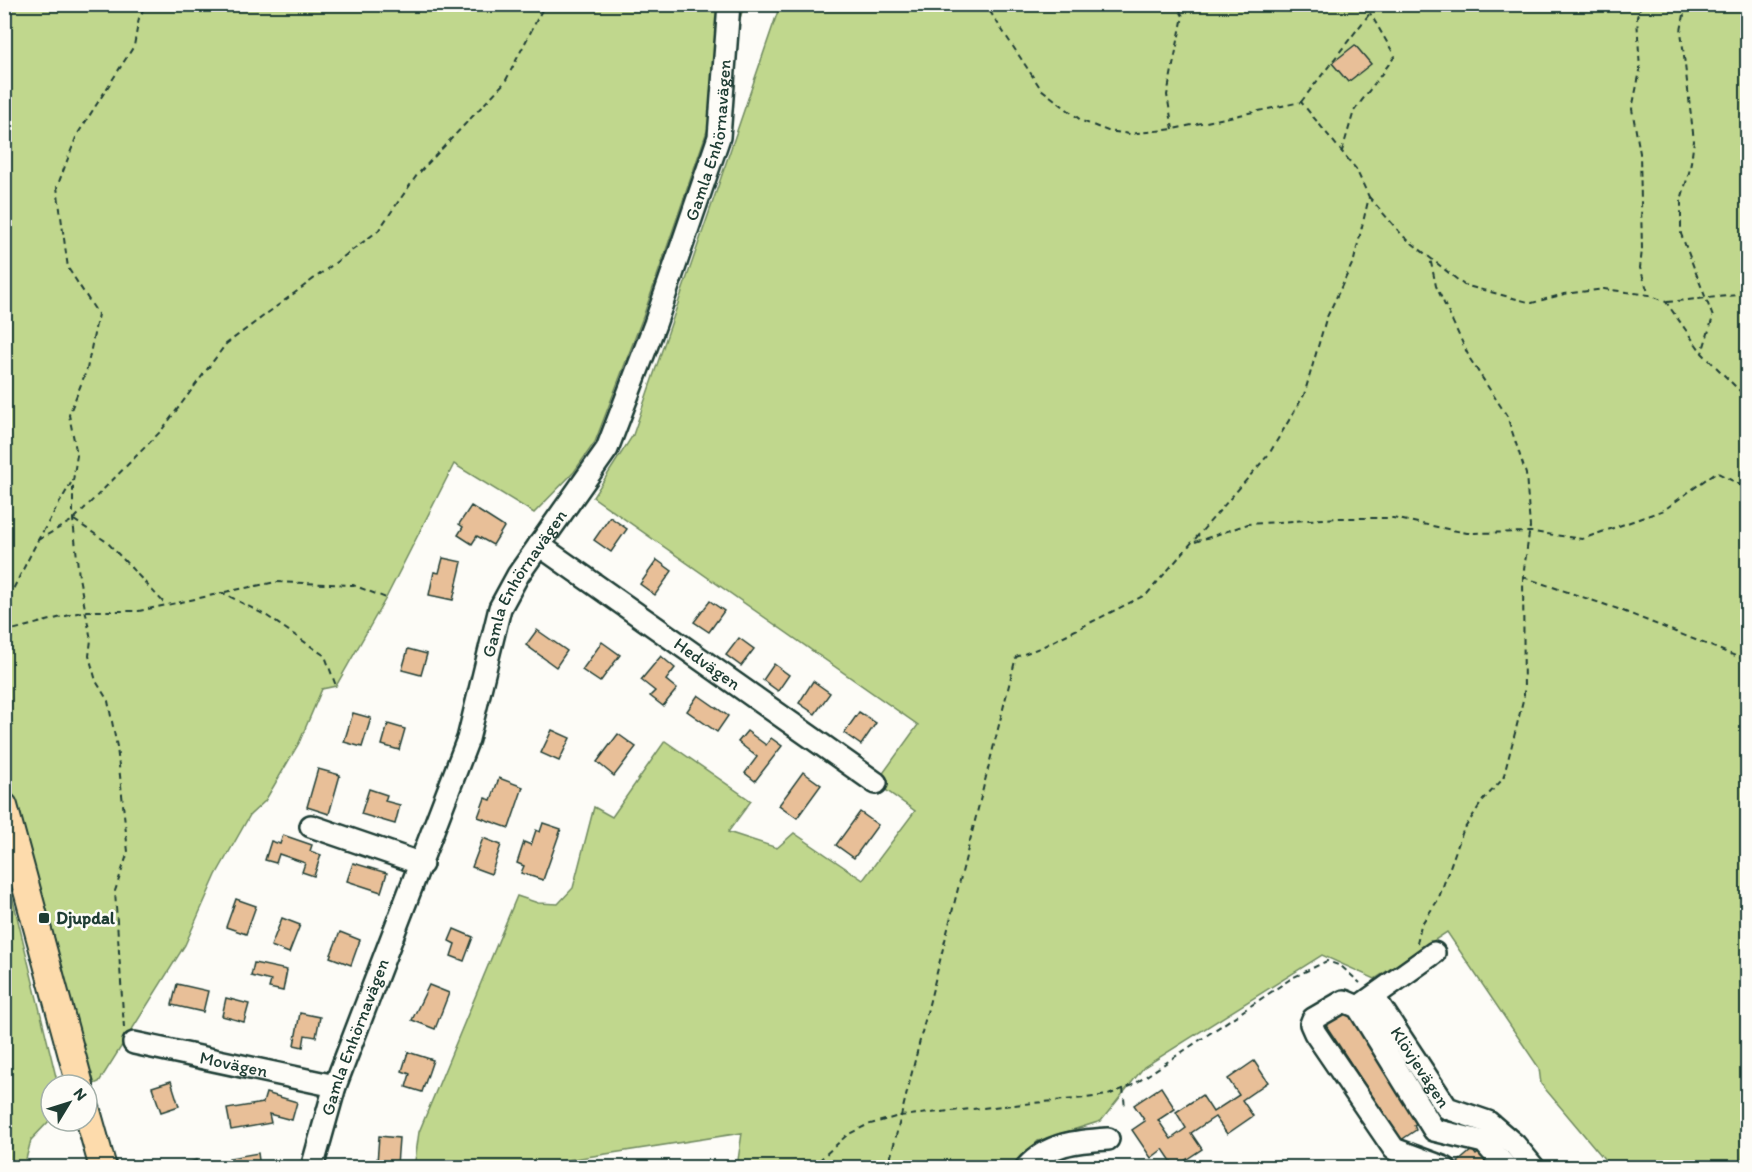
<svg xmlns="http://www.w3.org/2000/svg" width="1752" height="1172" font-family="Itim,sans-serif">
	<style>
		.green { fill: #c0d78d; stroke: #708a60; stroke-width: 1.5 }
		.building { fill: #e8bf98; stroke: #1f3d34; stroke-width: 1.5 }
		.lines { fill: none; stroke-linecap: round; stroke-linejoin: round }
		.minor-casing { stroke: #1f3d34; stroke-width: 26 }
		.major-casing { stroke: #1f3d34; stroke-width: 30 }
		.path { stroke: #1f3d34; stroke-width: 2; stroke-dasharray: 6 4.5; stroke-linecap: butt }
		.minor { stroke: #fdfcf7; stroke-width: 21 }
		.major { stroke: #fddbac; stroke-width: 26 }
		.poi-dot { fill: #1f3d34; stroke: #fdfcf7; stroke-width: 2 }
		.labels { text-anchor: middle; stroke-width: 5; stroke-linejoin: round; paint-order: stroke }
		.street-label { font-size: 18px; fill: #1f3d34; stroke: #fdfcf7 }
		.poi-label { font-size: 18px; font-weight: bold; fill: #1f3d34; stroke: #fdfcf7; text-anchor: start }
	</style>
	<rect width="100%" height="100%" fill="#fdfcf7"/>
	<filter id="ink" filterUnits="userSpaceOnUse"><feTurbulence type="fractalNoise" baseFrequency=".0167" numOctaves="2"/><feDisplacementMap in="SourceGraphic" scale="12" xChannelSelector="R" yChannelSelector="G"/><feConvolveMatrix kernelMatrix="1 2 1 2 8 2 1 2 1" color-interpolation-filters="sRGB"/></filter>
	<g filter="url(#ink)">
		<g class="green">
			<polygon points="4,5 744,5 707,131 643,317 595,442 574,472 534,513 454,464 386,598 336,686 322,689 299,743 265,801 250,815 216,875 185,945 99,1082 87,1087 5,780"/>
			<polygon points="780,5 1747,5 1747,1167 1611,1167 1541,1084 1539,1068 1447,932 1375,979 1322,955 1144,1067 1101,1121 1038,1141 1014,1167 737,1167 742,1133 522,1167 414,1168 419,1132 517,896 538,903 558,904 573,888 594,807 612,817 665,741 751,801 728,832 777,848 794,833 863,880 915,811 876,783 918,725 593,497 633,435"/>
			<polygon points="4,863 58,1085 51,1085 51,1119 31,1140 24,1167 5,1167"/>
		</g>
		<g class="building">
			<polygon points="1355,45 1371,64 1348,82 1332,63"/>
			<polygon points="471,506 504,527 493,545 477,536 472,544 458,535 463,527 459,524"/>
			<polygon points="610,517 627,529 611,552 594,540"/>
			<polygon points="443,558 462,562 453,600 429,595 434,572 439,573"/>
			<polygon points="657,560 672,571 655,595 640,584"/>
			<polygon points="710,601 724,611 709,632 694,622"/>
			<polygon points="537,630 567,651 556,667 526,645"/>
			<polygon points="739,638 754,649 741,666 726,655"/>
			<polygon points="602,642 620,655 600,682 582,670"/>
			<polygon points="408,649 427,654 421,675 402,670"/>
			<polygon points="661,656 675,668 666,680 677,689 663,706 650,696 655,691 641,680"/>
			<polygon points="774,664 789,675 778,691 763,680"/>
			<polygon points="813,681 830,693 815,714 799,703"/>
			<polygon points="698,695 728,716 717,732 687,711"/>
			<polygon points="859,712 876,723 861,745 844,733"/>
			<polygon points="353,713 371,718 362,747 344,742"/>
			<polygon points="388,724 405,729 399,750 382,745"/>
			<polygon points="552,730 570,738 559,761 541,753"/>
			<polygon points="747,731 766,745 771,738 782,746 755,781 745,773 757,757 738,742"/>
			<polygon points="618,734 636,747 614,776 597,762"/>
			<polygon points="318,769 340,775 329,814 307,807"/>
			<polygon points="803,772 821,785 797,818 779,805"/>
			<polygon points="499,778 523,787 509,828 478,817 485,798 491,800"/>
			<polygon points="369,789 387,795 385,801 400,805 395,824 361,814"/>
			<polygon points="860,812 878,825 854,858 836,845"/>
			<polygon points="543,823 561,829 543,880 521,873 524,866 517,863 524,842 531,845 536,830 540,832"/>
			<polygon points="283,835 312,845 310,851 321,855 314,876 302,872 305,863 279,854 276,863 265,860 271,841 280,844"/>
			<polygon points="483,838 501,845 491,874 472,867"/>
			<polygon points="353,863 387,873 381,892 347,881"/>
			<polygon points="236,899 256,906 246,934 226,927"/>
			<polygon points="282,918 300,925 289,953 271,946"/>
			<polygon points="454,929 473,937 464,961 451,956 455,944 449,941"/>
			<polygon points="340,932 360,940 351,965 330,957"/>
			<polygon points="254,963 287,970 283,991 269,988 271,981 251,976"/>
			<polygon points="177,984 208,991 203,1012 172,1005"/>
			<polygon points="429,985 449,993 435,1029 412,1020"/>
			<polygon points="226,998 249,1004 244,1022 222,1016"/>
			<polygon points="1338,1011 1342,1016 1349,1011 1421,1120 1414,1125 1416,1130 1401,1140 1323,1021"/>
			<polygon points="300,1013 320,1017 316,1037 305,1035 303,1047 294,1045"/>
			<polygon points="408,1052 433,1060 422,1092 406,1087 410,1074 402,1071"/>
			<polygon points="1254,1061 1268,1082 1242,1100 1253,1116 1227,1134 1215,1117 1191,1133 1202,1149 1175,1167 1163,1149 1151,1158 1132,1130 1145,1121 1134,1105 1161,1087 1175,1109 1158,1120 1171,1139 1186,1128 1176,1112 1202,1095 1213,1112 1239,1095 1228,1079"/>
			<polygon points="171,1081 179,1106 161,1112 152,1087"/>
			<polygon points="266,1093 297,1102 292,1120 269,1114 271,1123 231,1130 227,1109 263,1103"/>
			<polygon points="379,1136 399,1138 397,1165 377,1163"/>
			<polygon points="1483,1149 1499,1168 1463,1168 1458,1162 1472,1150 1476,1155"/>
			<polygon points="258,1153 260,1168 230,1168 229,1158"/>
			<polygon points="196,1160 198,1168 180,1168 179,1166"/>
		</g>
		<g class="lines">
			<defs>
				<g id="minor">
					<path id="s1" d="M539 545 876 783"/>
					<polyline points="311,826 422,864"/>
					<path id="s2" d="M1374 997 1447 1108 1488 1122 1515 1145 1534 1168"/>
					<polyline points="1364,1003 1434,953"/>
					<path id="s3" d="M134 1043 335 1086"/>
					<path id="s4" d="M312 1168 335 1086 468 739 500 608 518 575 607 449 655 324 719 137 729 4"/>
					<path d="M1026 1168C1048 1143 1078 1141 1108 1139"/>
					<polyline points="1445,1168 1394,1149 1315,1033 1311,1024 1313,1019 1344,1001 1358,1007 1434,1130 1484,1142 1507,1168"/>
				</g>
				<g id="major">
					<polyline points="4,806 80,1085"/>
					<polyline points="87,1111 103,1168"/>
				</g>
			</defs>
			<use href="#minor" class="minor-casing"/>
			<use href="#major" class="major-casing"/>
			<g class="path">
				<polyline points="1641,4 1637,17 1640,71 1632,109 1640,153 1642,250 1640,268 1649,295"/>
				<polyline points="1686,4 1681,31 1694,141 1690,169 1681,200 1681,234 1713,317 1702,353"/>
				<polyline points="1301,102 1370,13 1374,4"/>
				<polyline points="1173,129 1167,95 1183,16 1176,4"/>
				<polyline points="1342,151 1354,111 1395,56 1370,13"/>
				<polyline points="1369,197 1403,236 1464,285 1532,303 1564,294 1604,289 1649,295 1666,302 1702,353 1748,399"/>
				<polyline points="1667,302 1748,294"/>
				<polyline points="74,520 107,542 166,605"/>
				<polyline points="38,540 73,520 161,431 226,344 378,231 417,175 505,82 545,4"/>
				<polyline points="1195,542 1248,524 1338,518 1393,518 1467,533 1533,532 1582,539 1664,510 1716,472 1748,489"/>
				<polyline points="1523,577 1618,609 1748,661"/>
				<polyline points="225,592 276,582 353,585 386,598"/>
				<polyline points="4,607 38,540 71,483"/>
				<polyline points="4,632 85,611 139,611 223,593 267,616 325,656 336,686"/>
				<polyline points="1417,943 1421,925 1438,900 1463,831 1483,800 1503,779 1515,733 1524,696 1523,577 1530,527 1526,474 1507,416 1470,359 1436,286 1430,258"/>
				<polyline points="124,1028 115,891 128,852 117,747 108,701 96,681 89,656 91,640 79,577 73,520 73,481 77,455 69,415 87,369 98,314 68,268 57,187 77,135 134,46 139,18 146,4"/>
				<polyline points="1123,1088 1125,1108"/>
				<polyline points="1070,1162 1083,1168"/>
				<polyline points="811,1168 847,1135 867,1125 899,1116 1086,1098 1108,1095 1133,1085 1292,978 1327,961 1341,966 1360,983"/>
				<polyline points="888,1168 1016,657 1042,647 1147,594 1269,454 1304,395 1326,319 1354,260 1369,197 1356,169 1301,102 1173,129 1130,134 1108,131 1082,121 1041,89 985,4"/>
			</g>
			<use href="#minor" class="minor"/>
			<use href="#major" class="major"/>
		</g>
	</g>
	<rect class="poi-dot" x="38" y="912" width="12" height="12" rx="3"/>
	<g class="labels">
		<g class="street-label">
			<text dy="6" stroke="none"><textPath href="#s4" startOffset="1110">Gamla Enhörnavägen</textPath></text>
			<text dy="6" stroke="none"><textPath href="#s4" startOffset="624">Gamla Enhörnavägen</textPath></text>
			<text dy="6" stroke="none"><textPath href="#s1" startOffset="206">Hedvägen</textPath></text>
			<text dy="6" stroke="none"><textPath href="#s4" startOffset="138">Gamla Enhörnavägen</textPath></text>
			<text dy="6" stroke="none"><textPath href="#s3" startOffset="102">Movägen</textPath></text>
			<text dy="6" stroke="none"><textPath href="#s2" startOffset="84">Klövjevägen</textPath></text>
		</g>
		<g class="poi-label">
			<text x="56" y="924">Djupdal</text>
		</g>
	</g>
	<rect width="1752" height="1172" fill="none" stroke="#fdfcf7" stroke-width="24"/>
	<rect x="12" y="12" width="1728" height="1148" fill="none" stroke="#1f3d34" stroke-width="2" filter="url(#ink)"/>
	<g transform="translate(69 1103) rotate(52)"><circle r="28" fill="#fdfcf7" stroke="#a4b0a9" stroke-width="1.5"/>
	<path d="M0-4.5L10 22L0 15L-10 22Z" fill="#1f3d34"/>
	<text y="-9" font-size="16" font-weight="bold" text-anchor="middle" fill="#1f3d34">N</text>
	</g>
</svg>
